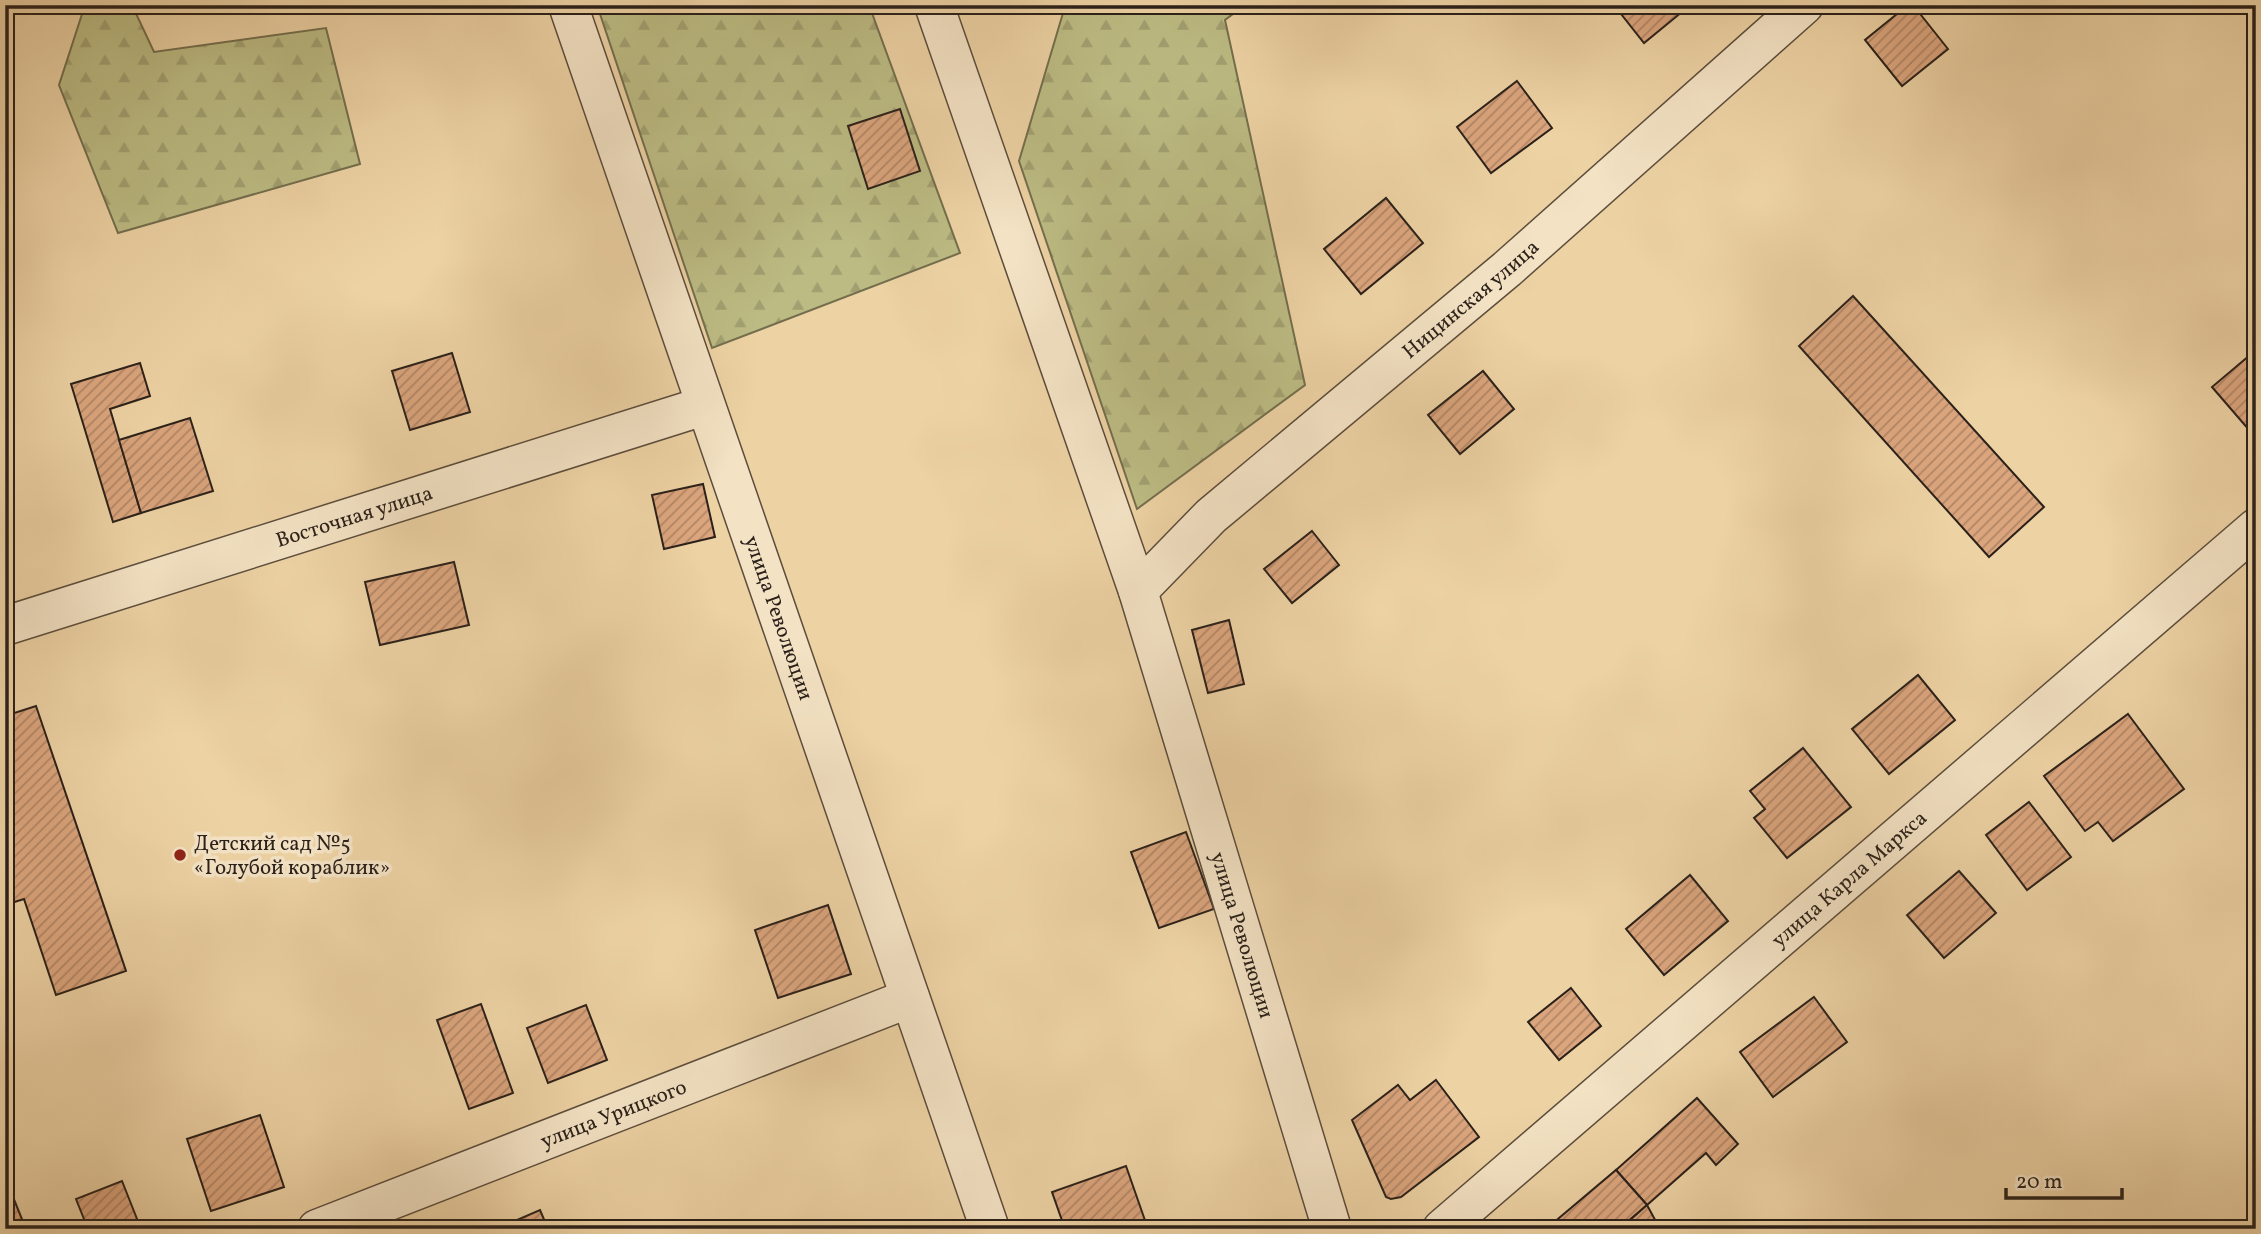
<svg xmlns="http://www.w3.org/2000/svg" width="2261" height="1234" font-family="Vollkorn,serif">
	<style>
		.forest { fill: url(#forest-firs); stroke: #746e4e; stroke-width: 2 }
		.building { fill: url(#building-hatch); stroke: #2b211a; stroke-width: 2 }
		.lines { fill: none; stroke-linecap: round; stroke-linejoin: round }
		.minor-casing { stroke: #5c4d3c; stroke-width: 41 }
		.tertiary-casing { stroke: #5c4d3c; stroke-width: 41 }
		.minor { stroke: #f3e2c4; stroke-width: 38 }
		.tertiary { stroke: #f3e2c4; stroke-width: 38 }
		.poi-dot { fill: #8f2418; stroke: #f3e2c4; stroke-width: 2.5 }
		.labels { text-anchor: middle; stroke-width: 7; stroke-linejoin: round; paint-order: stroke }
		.street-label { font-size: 21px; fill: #2b211a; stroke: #f3e2c4 }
		.poi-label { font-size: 21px; fill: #2b211a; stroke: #f3e2c4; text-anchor: start }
	</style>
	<defs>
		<pattern id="forest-firs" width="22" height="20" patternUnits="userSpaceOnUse" patternTransform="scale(1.75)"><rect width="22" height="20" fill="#bcbb83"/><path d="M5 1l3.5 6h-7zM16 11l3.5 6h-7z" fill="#a2a071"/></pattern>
		<pattern id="building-hatch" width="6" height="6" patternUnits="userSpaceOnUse" patternTransform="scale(1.75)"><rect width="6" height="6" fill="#dba57d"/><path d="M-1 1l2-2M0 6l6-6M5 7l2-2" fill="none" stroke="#b28666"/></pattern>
	</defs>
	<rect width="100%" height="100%" fill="#edd2a4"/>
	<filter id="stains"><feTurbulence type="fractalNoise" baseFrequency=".00286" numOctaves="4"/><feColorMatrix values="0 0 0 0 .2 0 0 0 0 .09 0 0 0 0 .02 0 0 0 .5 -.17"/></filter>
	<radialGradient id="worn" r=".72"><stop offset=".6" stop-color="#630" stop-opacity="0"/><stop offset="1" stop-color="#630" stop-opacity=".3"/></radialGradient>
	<g class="forest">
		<polygon points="85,5 132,5 154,52 326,28 360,164 118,233 59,85"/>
		<polygon points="597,5 869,5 960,253 712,348"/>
		<polygon points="1071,5 1245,5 1225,20 1305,385 1137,509 1019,161 1063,13"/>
	</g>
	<g class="building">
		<polygon points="1614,5 1687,5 1688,7 1644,43"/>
		<polygon points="1908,5 1913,5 1948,49 1902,86 1865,40"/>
		<polygon points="1517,81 1552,128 1491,173 1457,127"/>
		<polygon points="900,109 920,171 868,189 848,126"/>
		<polygon points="1386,198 1423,243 1361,294 1324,249"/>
		<polygon points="1853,296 2044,507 1989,557 1799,346"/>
		<polygon points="2256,350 2256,438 2212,387"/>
		<polygon points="452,353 470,412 410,430 392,371"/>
		<polygon points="140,363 150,396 110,409 141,513 113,522 71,384"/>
		<polygon points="1483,371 1514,409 1460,454 1428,415"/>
		<polygon points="190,418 213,491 141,513 119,440"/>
		<polygon points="703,484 715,537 664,549 652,495"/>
		<polygon points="1312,531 1339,565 1292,603 1264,569"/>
		<polygon points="454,562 469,625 380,645 365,582"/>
		<polygon points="1229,620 1244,684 1208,693 1192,630"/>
		<polygon points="1918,675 1955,720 1889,774 1852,729"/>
		<polygon points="36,706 126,971 56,995 24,899 8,904 5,896 5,716"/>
		<polygon points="2128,714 2184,789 2113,841 2098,822 2085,831 2044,776"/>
		<polygon points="1803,748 1851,807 1787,858 1754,818 1765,809 1750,791"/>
		<polygon points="2029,802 2071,857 2027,890 1986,835"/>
		<polygon points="1186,832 1214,909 1159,928 1131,852"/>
		<polygon points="1959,871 1996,913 1944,958 1907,915"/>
		<polygon points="1690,875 1728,921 1664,975 1626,929"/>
		<polygon points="828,905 851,974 778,998 755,930"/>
		<polygon points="1571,988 1601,1026 1559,1060 1528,1022"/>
		<polygon points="1814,997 1847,1042 1773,1097 1740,1052"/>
		<polygon points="481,1004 513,1093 469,1109 437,1020"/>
		<polygon points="586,1005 607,1060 548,1083 527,1028"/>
		<polygon points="1436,1080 1479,1137 1401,1197 1391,1199 1386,1197 1352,1120 1398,1085 1410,1100"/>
		<polygon points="1697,1098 1738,1144 1716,1165 1706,1153 1647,1205 1616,1170"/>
		<polygon points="260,1115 284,1187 211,1211 187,1139"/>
		<polygon points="1126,1166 1148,1229 1065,1229 1052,1192"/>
		<polygon points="1616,1170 1647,1205 1619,1229 1546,1229"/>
		<polygon points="122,1181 141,1229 88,1229 76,1199"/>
		<polygon points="13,1197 26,1229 5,1229 5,1200"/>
		<polygon points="1647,1205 1660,1229 1621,1229 1621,1228"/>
		<polygon points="540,1210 548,1229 496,1229"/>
	</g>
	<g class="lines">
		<defs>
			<g id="minor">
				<path id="s1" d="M568 5 990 1229"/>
				<path id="s2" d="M934 5 1138 591 1332 1229"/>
				<path id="s3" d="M1138 591 1211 516 1507 269 1804 5"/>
				<path id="s4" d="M5 626 704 406"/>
				<path id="s5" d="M317 1229 910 998"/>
			</g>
			<g id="tertiary">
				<path id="s6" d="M1442 1229 2256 528"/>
			</g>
		</defs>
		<use href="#minor" class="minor-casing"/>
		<use href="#tertiary" class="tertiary-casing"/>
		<use href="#minor" class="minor"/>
		<use href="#tertiary" class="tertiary"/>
	</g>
	<circle class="poi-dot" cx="180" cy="855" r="7"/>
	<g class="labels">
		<g class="street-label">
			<text dy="7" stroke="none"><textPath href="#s3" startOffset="443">Ницинская улица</textPath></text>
			<text dy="7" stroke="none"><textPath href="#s4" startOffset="366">Восточная улица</textPath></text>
			<text dy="7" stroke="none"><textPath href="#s1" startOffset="648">улица Революции</textPath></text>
			<text dy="7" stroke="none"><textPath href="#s6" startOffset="537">улица Карла Маркса</textPath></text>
			<text dy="7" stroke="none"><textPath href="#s2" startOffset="980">улица Революции</textPath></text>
			<text dy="7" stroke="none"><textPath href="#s5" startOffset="318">улица Урицкого</textPath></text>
		</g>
		<g class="poi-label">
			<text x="194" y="850">Детский сад №5<tspan x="194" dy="24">«Голубой кораблик»</tspan></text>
		</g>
	</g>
	<rect width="2261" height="1234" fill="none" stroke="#edd2a4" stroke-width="28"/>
	<rect x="7" y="7" width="2247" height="1220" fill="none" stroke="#2b211a" stroke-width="3.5"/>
	<rect x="14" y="14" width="2233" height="1206" fill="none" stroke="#2b211a" stroke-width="2"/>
	<path d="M2006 1188v10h116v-10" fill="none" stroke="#2b211a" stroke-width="3.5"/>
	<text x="2016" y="1188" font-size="21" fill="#2b211a" stroke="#f3e2c4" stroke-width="5" paint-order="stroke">20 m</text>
	<rect width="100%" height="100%" filter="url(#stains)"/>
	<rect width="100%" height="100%" fill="url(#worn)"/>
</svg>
